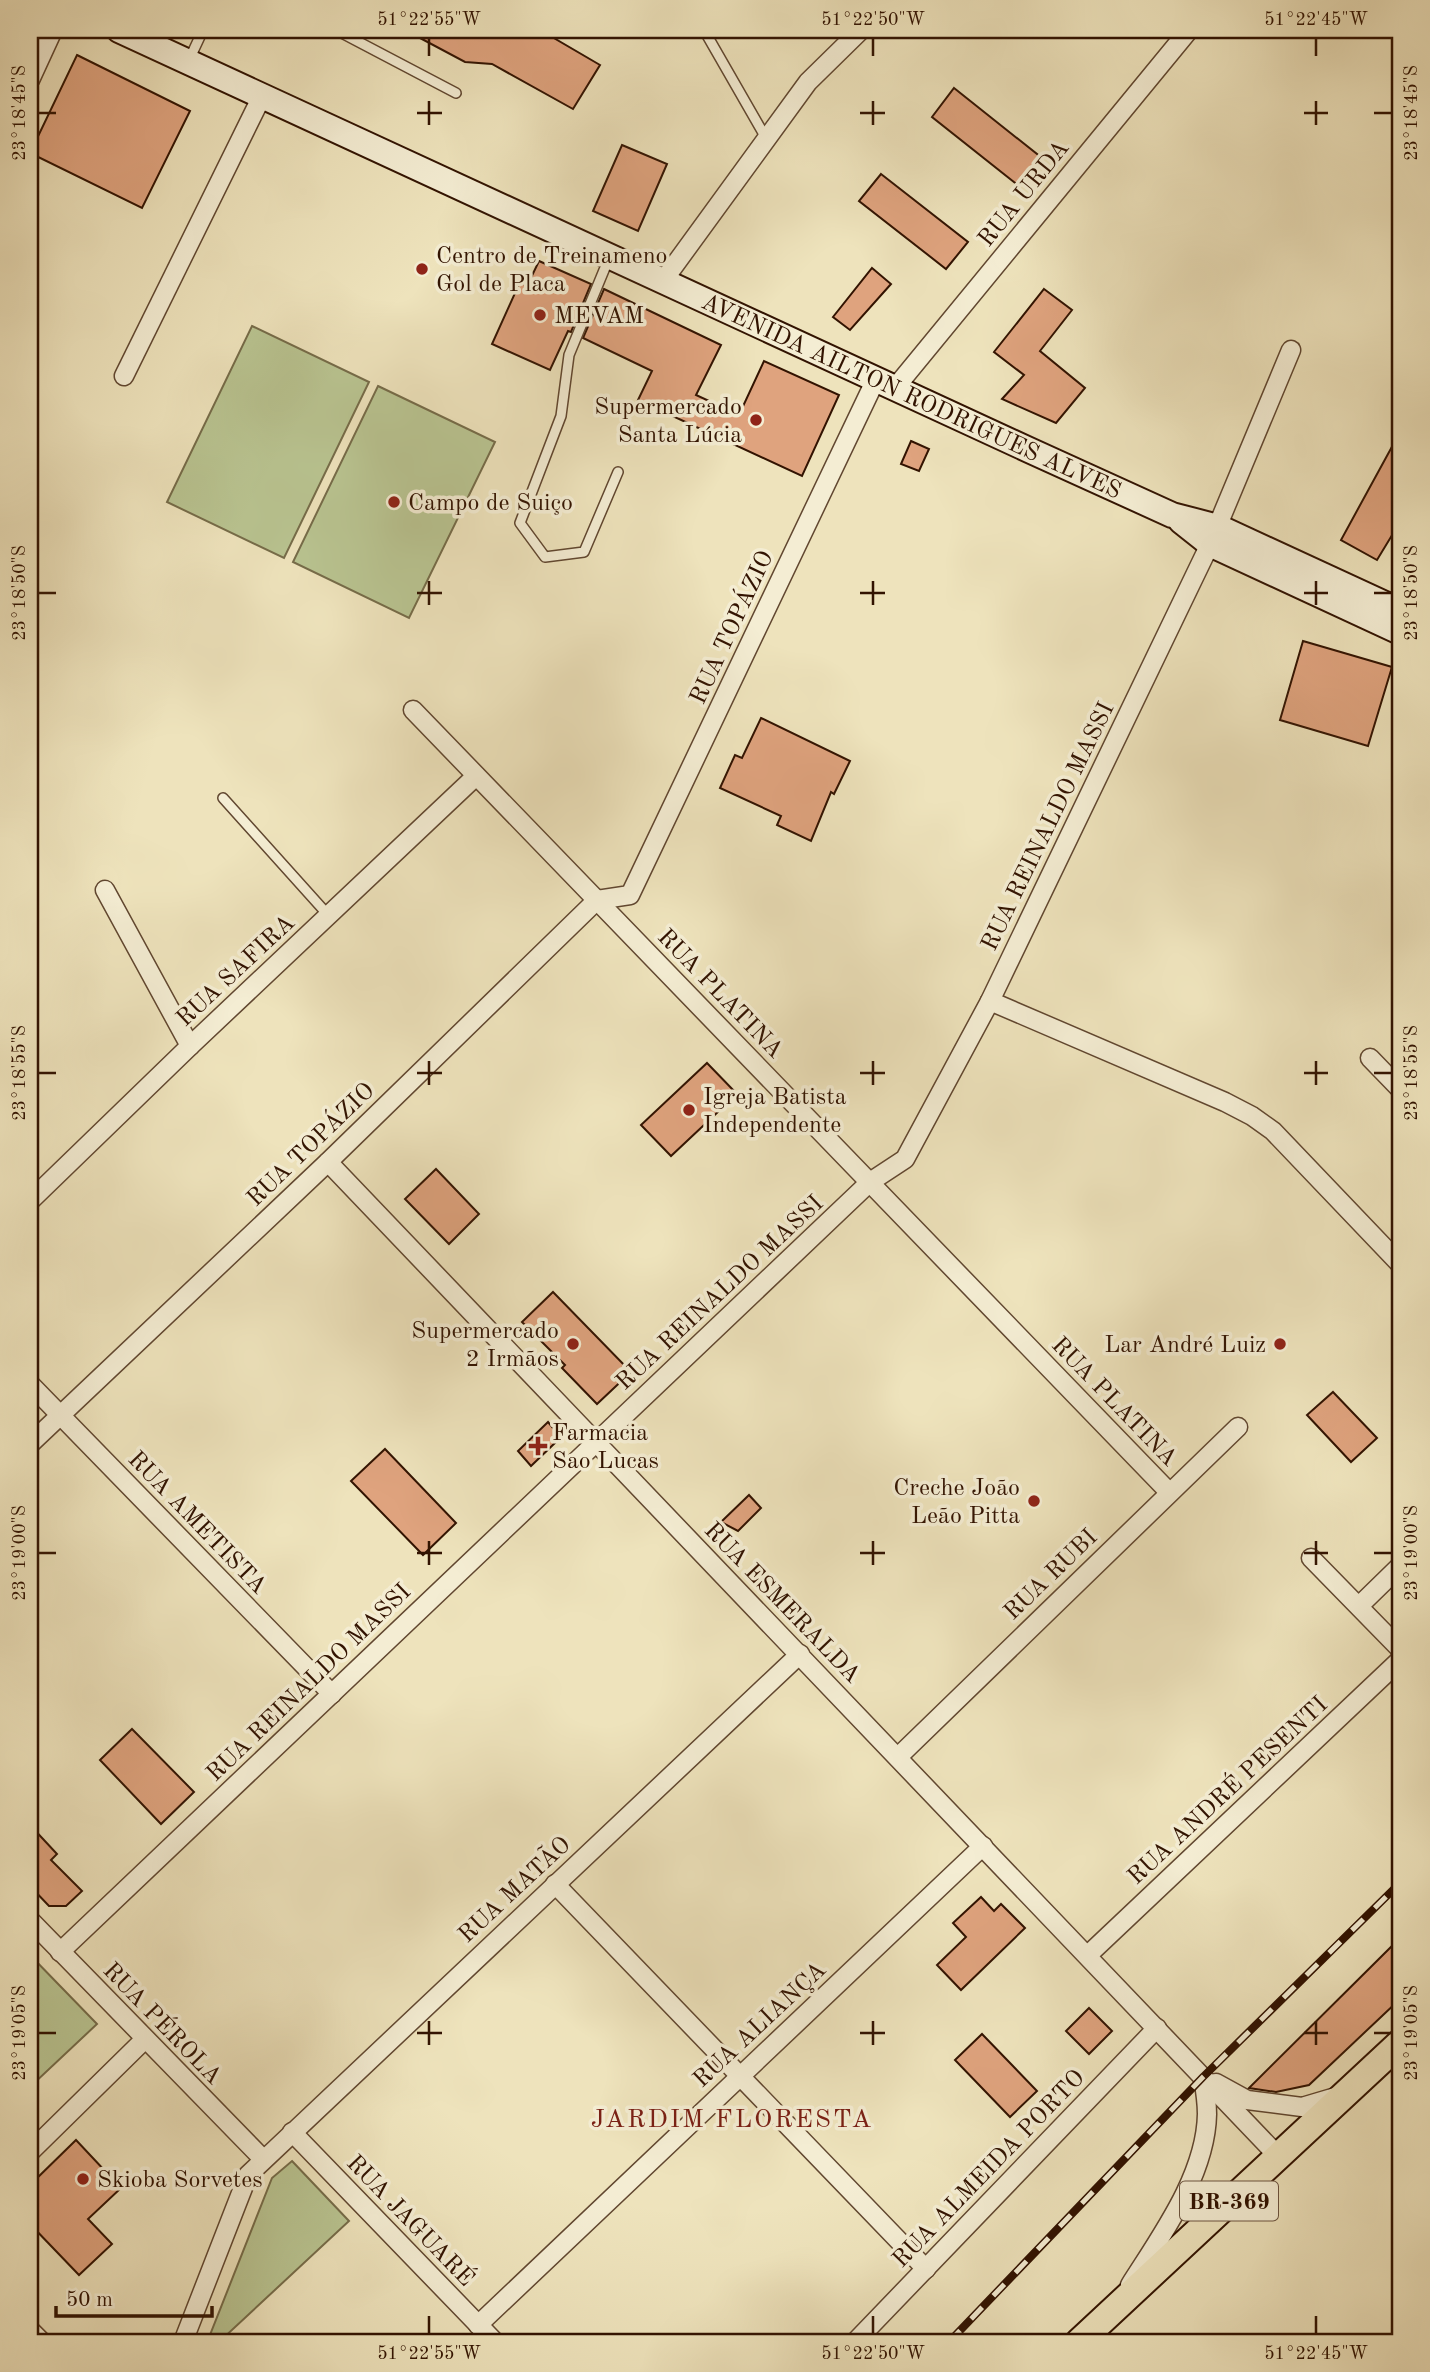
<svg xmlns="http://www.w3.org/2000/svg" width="1430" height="2372" font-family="'Old Standard TT',serif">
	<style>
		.green { fill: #b9c491; stroke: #766c49; stroke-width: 2 }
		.building { fill: #dfa37e; stroke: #321301; stroke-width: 2 }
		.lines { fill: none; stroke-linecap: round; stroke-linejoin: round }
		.service-casing { stroke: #614730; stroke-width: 12 }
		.minor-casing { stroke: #614730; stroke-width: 21 }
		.secondary-casing { stroke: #321301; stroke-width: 28 }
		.primary-casing { stroke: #321301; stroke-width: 30 }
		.service { stroke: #f4edd3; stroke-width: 9 }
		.minor { stroke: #f4edd3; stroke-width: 18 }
		.secondary { stroke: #f4edd3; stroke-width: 24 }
		.primary { stroke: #eee3bc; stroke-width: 26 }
		.rail-casing { stroke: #321301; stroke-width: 8 }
		.rail { stroke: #f4edd3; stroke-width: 5; stroke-dasharray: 16; stroke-linecap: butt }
		.ticks { fill: none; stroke: #321301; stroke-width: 2.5 }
		.poi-dot { fill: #8f2418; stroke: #f4edd3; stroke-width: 2.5 }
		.labels { text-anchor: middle; stroke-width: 7; stroke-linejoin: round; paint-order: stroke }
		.shield { fill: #f4edd3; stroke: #6c5440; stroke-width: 2 }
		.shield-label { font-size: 23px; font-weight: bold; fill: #321301 }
		.street-label { font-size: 24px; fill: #321301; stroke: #f4edd3 }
		.poi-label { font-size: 24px; fill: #321301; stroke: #f4edd3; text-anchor: start }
		.neighbourhood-label { font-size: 26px; letter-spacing: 2px; fill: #7a1f14; stroke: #f4edd3 }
		.neatline { fill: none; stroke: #321301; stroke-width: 2.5 }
		.ticks-label { font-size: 18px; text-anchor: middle; fill: #321301 }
	</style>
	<rect width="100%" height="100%" fill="#eee3bc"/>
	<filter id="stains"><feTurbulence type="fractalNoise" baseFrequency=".00286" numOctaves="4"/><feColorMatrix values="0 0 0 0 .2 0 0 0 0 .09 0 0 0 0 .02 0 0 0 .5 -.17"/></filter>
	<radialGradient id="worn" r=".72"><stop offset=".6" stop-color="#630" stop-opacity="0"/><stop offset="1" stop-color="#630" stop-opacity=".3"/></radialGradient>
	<g class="green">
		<polygon points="252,326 369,382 284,558 167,502"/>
		<polygon points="378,386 495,442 409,618 293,562"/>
		<polygon points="30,1955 97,2024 30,2087"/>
		<polygon points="292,2161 349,2221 219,2342 208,2340 272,2178"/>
	</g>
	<g class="building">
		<polygon points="405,30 540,30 600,65 573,109 492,64 465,62"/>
		<polygon points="77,55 190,111 142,208 30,153"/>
		<polygon points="954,88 1042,158 1019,186 932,117"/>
		<polygon points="622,145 667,164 638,231 593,211"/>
		<polygon points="881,174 968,242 946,269 859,201"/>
		<polygon points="539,261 591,284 571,332 568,331 550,370 492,344 520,282 527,286"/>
		<polygon points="872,268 891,284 850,330 833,317"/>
		<polygon points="604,289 721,345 696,395 739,415 764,361 839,395 802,476 638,400 652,371 583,338"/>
		<polygon points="1044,289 1072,310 1040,351 1085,388 1056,423 1002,399 1024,375 994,352"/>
		<polygon points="1400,432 1400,522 1377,560 1341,540"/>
		<polygon points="911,441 929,449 919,471 901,464"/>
		<polygon points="1303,641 1392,667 1368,746 1280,720"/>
		<polygon points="761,718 850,761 834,794 831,792 811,841 777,825 781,816 720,788 735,755 742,758"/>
		<polygon points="707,1063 737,1094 671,1156 641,1125"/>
		<polygon points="436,1169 479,1214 449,1244 405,1199"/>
		<polygon points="553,1292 631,1372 597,1404 562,1368 565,1365 522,1322"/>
		<polygon points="1333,1392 1377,1438 1351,1462 1307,1415"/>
		<polygon points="548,1422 558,1434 558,1440 531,1466 518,1451"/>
		<polygon points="385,1449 456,1523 423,1555 351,1481"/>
		<polygon points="749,1495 761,1508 738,1531 721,1522"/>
		<polygon points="132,1729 194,1792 161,1824 100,1760"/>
		<polygon points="30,1825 57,1854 51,1860 82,1891 66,1906 49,1906 30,1886"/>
		<polygon points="981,1897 994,1911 1001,1904 1025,1928 961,1990 937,1965 966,1937 953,1923"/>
		<polygon points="1400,1938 1400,1999 1309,2085 1276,2092 1249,2088"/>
		<polygon points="1089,2008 1112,2031 1089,2054 1066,2031"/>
		<polygon points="982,2034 1037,2091 1010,2117 955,2060"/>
		<polygon points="76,2140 121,2188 88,2219 112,2244 79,2275 30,2224 30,2185"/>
	</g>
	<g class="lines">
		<defs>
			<g id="service">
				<polyline points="336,30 456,93"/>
				<polyline points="704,30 766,138"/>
				<polyline points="189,60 203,30"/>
				<polyline points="609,258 569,355 561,416 520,523 545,557 584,552 618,472"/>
				<polyline points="223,798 329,916"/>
			</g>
			<g id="minor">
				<polyline points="30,80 53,30"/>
				<polyline points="663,281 808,82 861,30"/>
				<polyline points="124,376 262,96"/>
				<polyline points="895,388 1189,30"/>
				<polyline points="413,710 1169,1492"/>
				<polyline points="105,890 190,1046"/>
				<polyline points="990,1001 1225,1102 1252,1116 1273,1131 1400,1264"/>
				<polyline points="1370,1058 1400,1089"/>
				<polyline points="328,1162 1278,2156"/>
				<polyline points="30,1201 190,1046 476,776"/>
				<polyline points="30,1384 332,1694"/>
				<polyline points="30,1444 328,1162 597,900 630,895 876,379"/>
				<polyline points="1311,1558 1400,1649"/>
				<polyline points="1359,1606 1400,1566"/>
				<polyline points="898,1757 1238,1427"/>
				<polyline points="555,1884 926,2269"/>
				<polyline points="30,1920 263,2159"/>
				<polyline points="60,1952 870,1182 905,1159 990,1001 1210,544 1291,350"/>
				<polyline points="1088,1955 1400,1660"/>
				<polyline points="1216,2083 1247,2100 1302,2107 1339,2096"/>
				<polyline points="292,2132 495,2342"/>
				<polyline points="30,2152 144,2040"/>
				<path d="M1130 2285C1161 2236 1206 2175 1207 2114 1207 2102 1205 2089 1203 2077"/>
				<polyline points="478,2325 983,1846"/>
				<polyline points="30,2330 42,2342"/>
				<polyline points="183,2342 248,2175 800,1654"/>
				<polyline points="855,2342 1157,2028"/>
			</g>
			<g id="secondary">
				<path id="s1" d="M119 30 1029 450 1172 515 1218 527 1400 611"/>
				<polyline points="1181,521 1210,544 1400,632"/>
			</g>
			<polyline id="primary" points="1079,2342 1400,2043"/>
		</defs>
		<use href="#service" class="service-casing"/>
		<use href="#minor" class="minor-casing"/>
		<use href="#secondary" class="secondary-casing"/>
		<use href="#primary" class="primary-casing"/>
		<use href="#service" class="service"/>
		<use href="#minor" class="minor"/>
		<use href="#secondary" class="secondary"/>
		<use href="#primary" class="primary"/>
		<defs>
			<polyline id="rail" points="949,2342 1203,2077 1400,1883"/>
		</defs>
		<use href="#rail" class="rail-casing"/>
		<use href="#rail" class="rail"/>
	</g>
	<path class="ticks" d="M429 38V56M873 38V56M1316 38V56M429 101V125M873 101V125M1316 101V125M38 113H56M417 113H442M860 113H885M1304 113H1328M1374 113H1392M429 581V605M873 581V605M1316 581V605M38 593H56M417 593H442M860 593H885M1304 593H1328M1374 593H1392M429 1061V1085M873 1061V1085M1316 1061V1085M38 1073H56M417 1073H442M860 1073H885M1304 1073H1328M1374 1073H1392M429 1541V1565M873 1541V1565M1316 1541V1565M38 1553H56M417 1553H442M860 1553H885M1304 1553H1328M1374 1553H1392M429 2021V2045M873 2021V2045M1316 2021V2045M38 2033H56M417 2033H442M860 2033H885M1304 2033H1328M1374 2033H1392M429 2316V2334M873 2316V2334M1316 2316V2334"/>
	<g class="poi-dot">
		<circle cx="422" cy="269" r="7"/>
		<circle cx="540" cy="315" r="7"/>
		<circle cx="756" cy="420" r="7"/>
		<circle cx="394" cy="502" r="7"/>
		<circle cx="689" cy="1110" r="7"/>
		<circle cx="573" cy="1344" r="7"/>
		<circle cx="1280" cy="1344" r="7"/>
		<path d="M534.5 1435.5h7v7h7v7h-7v7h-7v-7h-7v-7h7z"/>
		<circle cx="1034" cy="1501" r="7"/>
		<circle cx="83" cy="2179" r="7"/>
	</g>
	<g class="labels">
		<rect class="shield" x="1180" y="2181.5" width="98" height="39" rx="5"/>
		<g class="shield-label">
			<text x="1229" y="2209">BR-369</text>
		</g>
		<g class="street-label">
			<text transform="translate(1023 193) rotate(-51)" y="8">RUA URDA</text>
			<text dy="8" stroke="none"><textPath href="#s1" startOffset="873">AVENIDA AILTON RODRIGUES ALVES</textPath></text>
			<text transform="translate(731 627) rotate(-65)" y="8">RUA TOPÁZIO</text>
			<text transform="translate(1047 826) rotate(-64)" y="8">RUA REINALDO MASSI</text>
			<text transform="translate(235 970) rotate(-43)" y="8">RUA SAFIRA</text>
			<text transform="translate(721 993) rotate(46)" y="8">RUA PLATINA</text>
			<text transform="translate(310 1144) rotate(-44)" y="8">RUA TOPÁZIO</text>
			<text transform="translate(719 1292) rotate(-43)" y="8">RUA REINALDO MASSI</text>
			<text transform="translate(1115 1401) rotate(46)" y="8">RUA PLATINA</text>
			<text transform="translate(198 1522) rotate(46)" y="8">RUA AMETISTA</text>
			<text transform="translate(1050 1574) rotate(-44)" y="8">RUA RUBI</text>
			<text transform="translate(783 1602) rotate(46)" y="8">RUA ESMERALDA</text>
			<text transform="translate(308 1682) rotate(-44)" y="8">RUA REINALDO MASSI</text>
			<text transform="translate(1227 1790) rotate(-43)" y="8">RUA ANDRÉ PESENTI</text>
			<text transform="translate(514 1889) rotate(-43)" y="8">RUA MATÃO</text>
			<text transform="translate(163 2023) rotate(46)" y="8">RUA PÉROLA</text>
			<text transform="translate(759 2024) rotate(-43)" y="8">RUA ALIANÇA</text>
			<text transform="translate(988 2168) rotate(-46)" y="8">RUA ALMEIDA PORTO</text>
			<text transform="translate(411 2220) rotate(46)" y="8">RUA JAGUARÉ</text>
		</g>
		<g class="poi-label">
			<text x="436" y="263">Centro de Treinameno<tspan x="436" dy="28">Gol de Placa</tspan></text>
			<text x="554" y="323">MEVAM</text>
			<text x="742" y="414" text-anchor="end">Supermercado<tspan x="742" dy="28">Santa Lúcia</tspan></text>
			<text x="408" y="510">Campo de Suiço</text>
			<text x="703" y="1104">Igreja Batista<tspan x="703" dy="28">Independente</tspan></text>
			<text x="559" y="1338" text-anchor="end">Supermercado<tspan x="559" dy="28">2 Irmãos</tspan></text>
			<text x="1266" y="1352" text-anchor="end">Lar André Luiz</text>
			<text x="552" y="1440">Farmacia<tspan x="552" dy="28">Sao Lucas</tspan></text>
			<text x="1020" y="1495" text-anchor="end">Creche João<tspan x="1020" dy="28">Leão Pitta</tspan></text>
			<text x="97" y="2187">Skioba Sorvetes</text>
		</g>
		<g class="neighbourhood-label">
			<text x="732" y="2127">JARDIM FLORESTA</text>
		</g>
	</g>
	<rect width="1430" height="2372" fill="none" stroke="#eee3bc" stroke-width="77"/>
	<path d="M56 2306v10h156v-10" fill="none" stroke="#321301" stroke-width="3.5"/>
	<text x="66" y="2306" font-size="21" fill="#321301" stroke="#f4edd3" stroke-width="5" paint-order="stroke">50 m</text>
	<rect x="38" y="38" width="1354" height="2296" class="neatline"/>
	<g class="ticks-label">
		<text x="429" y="25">51°22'55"W</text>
		<text x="873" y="25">51°22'50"W</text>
		<text x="1316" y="25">51°22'45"W</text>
		<text transform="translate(19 113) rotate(-90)" y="6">23°18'45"S</text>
		<text transform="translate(1411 113) rotate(-90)" y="6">23°18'45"S</text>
		<text transform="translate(19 593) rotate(-90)" y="6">23°18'50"S</text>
		<text transform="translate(1411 593) rotate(-90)" y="6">23°18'50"S</text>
		<text transform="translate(19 1073) rotate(-90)" y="6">23°18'55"S</text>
		<text transform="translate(1411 1073) rotate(-90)" y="6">23°18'55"S</text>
		<text transform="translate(19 1553) rotate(-90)" y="6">23°19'00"S</text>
		<text transform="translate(1411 1553) rotate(-90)" y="6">23°19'00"S</text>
		<text transform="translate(19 2033) rotate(-90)" y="6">23°19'05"S</text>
		<text transform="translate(1411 2033) rotate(-90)" y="6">23°19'05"S</text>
		<text x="429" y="2359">51°22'55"W</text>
		<text x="873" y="2359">51°22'50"W</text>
		<text x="1316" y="2359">51°22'45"W</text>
	</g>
	<rect width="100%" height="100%" filter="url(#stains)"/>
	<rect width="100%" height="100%" fill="url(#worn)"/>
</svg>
